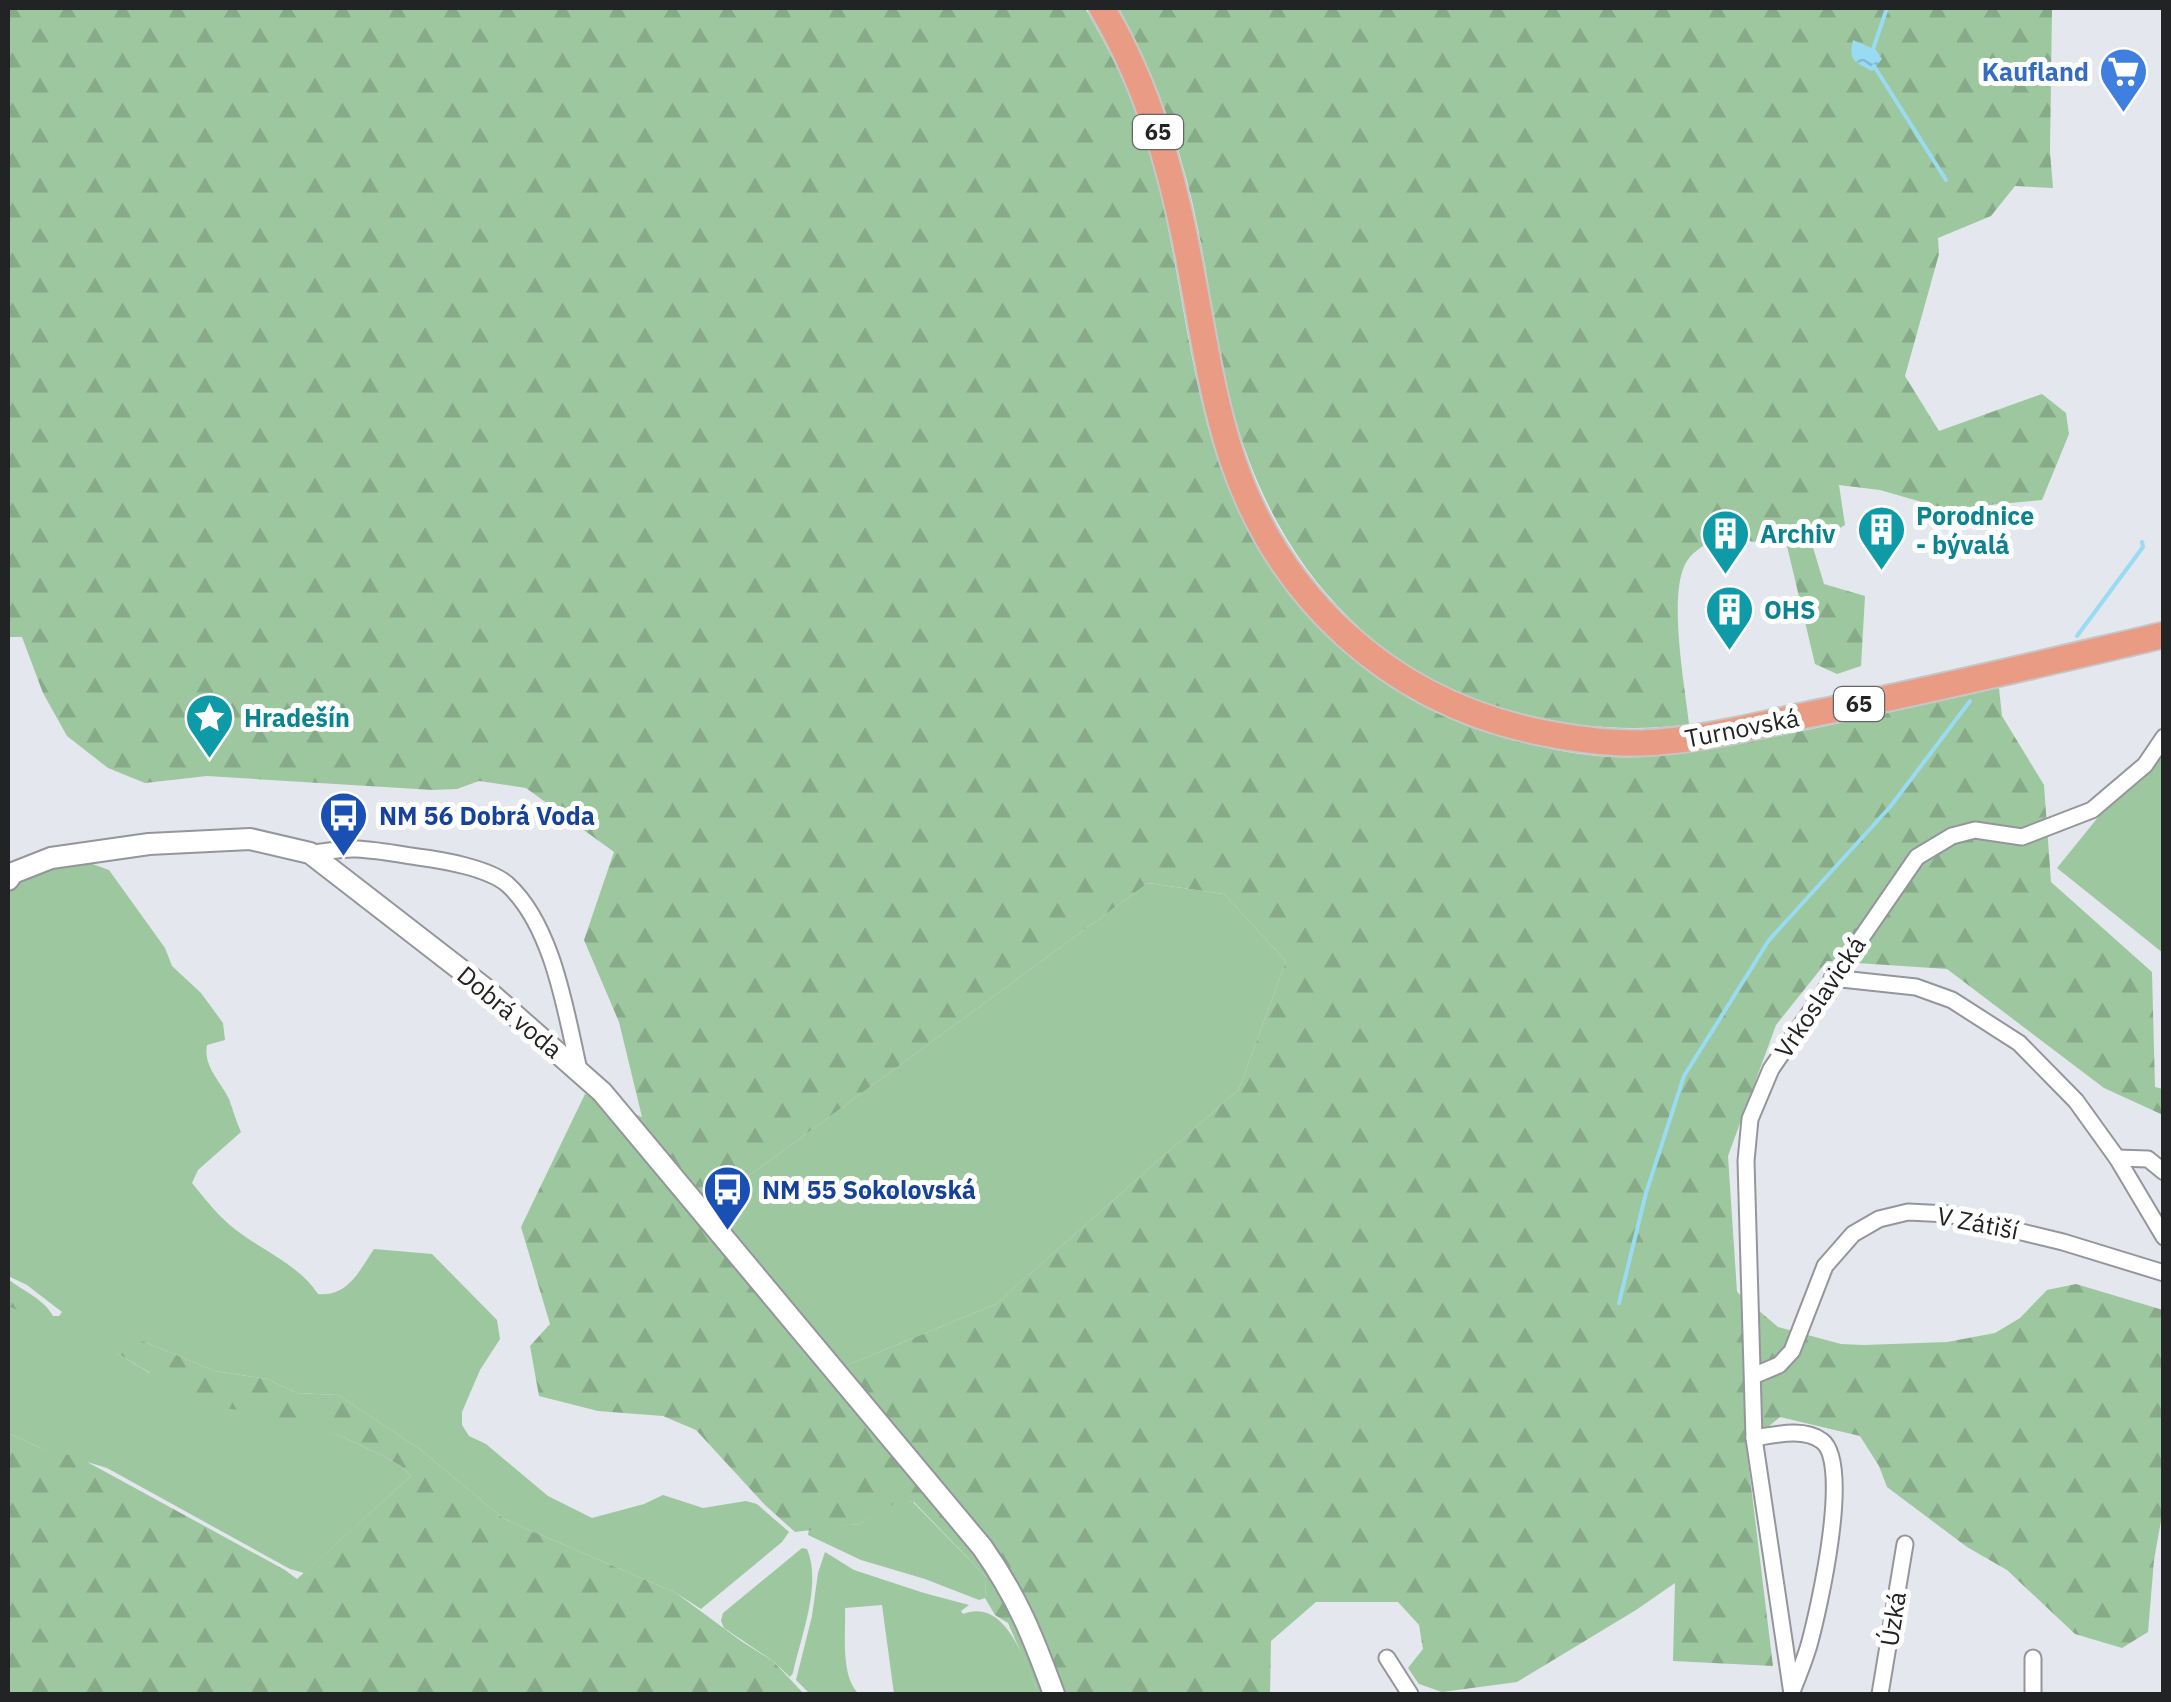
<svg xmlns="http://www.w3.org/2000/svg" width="2171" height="1702" font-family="'IBM Plex Sans',sans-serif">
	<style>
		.green { fill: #9dc79e }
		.forest { fill: url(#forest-firs); fill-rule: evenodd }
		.water { fill: url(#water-ripples) }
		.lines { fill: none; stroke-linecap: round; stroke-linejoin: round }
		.stream { stroke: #99dbf2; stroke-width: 4 }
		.minor-casing { stroke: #94969c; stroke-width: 19 }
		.tertiary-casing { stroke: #94969c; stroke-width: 24 }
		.primary-casing { stroke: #c6c6c6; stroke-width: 29 }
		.minor { stroke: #fff; stroke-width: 15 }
		.tertiary { stroke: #fff; stroke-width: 20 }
		.primary { stroke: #e99b83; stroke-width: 25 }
		.labels { text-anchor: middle; stroke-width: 10; stroke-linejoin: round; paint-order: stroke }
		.shield { fill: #fff; stroke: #646566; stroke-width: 2.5 }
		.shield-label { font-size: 22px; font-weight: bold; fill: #222325 }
		.shop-label { font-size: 25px; font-weight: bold; fill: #366cbe; stroke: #fff; text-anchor: end }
		.culture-label { font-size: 25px; font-weight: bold; fill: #0d838f; stroke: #fff; text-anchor: start }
		.street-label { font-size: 25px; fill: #222325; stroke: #fff }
		.transit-label { font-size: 25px; font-weight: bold; fill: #164399; stroke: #fff; text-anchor: start }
	</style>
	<defs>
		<pattern id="forest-firs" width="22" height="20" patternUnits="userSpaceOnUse" patternTransform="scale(2.5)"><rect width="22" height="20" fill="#9dc79e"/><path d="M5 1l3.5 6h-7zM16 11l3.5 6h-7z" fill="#87ab88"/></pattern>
		<pattern id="water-ripples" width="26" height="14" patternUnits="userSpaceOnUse" patternTransform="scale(2.5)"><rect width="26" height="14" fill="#99dbf2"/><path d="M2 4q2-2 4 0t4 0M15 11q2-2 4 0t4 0" fill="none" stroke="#84bccf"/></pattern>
	</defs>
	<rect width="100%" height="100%" fill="#e4e7ed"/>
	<g class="green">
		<polygon points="2163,737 2163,953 2057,868"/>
		<path d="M84 861 109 870 165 948 172 966 201 993 223 1023 225 1040 207 1045C203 1066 220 1081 229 1099 233 1110 236 1121 241 1132L198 1170 192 1183C205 1199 219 1217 236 1230 263 1251 299 1265 318 1294 348 1297 359 1271 374 1249L432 1254 497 1320 500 1339 480 1370 462 1412V1425L469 1436 486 1444 548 1496 592 1518 644 1504 663 1495 703 1508 746 1501 757 1504 789 1532 782 1542 701 1609 676 1593 504 1519 421 1450 338 1395 297 1393 267 1379 215 1371 145 1342 117 1353 148 1372 341 1436 385 1457 401 1466 411 1476 304 1573 290 1569 107 1468 38 1447 8 1433V1304L47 1316H59L62 1312 27 1285 8 1276V891L23 876Z"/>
		<polygon points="1148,883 1224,894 1286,961 1239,1089 996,1304 845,1366 693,1188 735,1186"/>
		<polygon points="899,1500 913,1502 986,1577 985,1598 979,1600 925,1579 861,1560 808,1535 809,1529 859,1524"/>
		<path d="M802 1548 807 1549C822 1584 801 1636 793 1673L790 1677 773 1661 724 1628 721 1621 723 1613Z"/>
		<path d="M825 1552 854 1570 924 1593 969 1605 961 1611 963 1614C1007 1597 1025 1664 1039 1694H894L882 1605 845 1608C846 1632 840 1677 859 1694H810L796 1680 812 1616 818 1573Z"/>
	</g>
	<g class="forest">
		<path d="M8 8H1085C1108 47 1128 87 1143 131 1173 222 1181 319 1204 412 1244 579 1359 707 1529 744 1566 753 1605 759 1642 757 1690 755 1737 744 1784 735 1856 720 1927 704 1999 688L2002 716 2044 785 2051 882 2152 972 2155 1087 2163 1089V1115L2104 1088 1947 969 1827 961 1776 1025 1728 1156 1737 1292 1778 1327 1841 1344 1864 1345 1947 1342 1995 1333 2020 1318 2047 1290 2076 1284 2163 1310 2164 1504 2154 1560 2148 1632 2122 1648 2075 1634 2007 1570 1967 1547 1887 1487 1879 1466 1860 1436 1780 1417 1746 1445 1773 1666 1673 1661 1675 1583 1636 1610 1517 1682 1442 1692 1419 1684 1408 1668 1423 1649 1419 1625 1398 1602H1316L1271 1641 1270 1694H1039L1008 1623 995 1615 985 1598 986 1577 914 1502 899 1501 859 1524 795 1532 765 1505 696 1430 663 1416 598 1411 539 1396 530 1346 550 1324 521 1227 585 1094 642 1117 619 1022 584 940 614 852 526 788 479 781 457 789 433 790 207 776 145 783 108 768 67 736 43 693 22 637H8ZM1148 883 1224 894 1286 961 1239 1089 996 1304 845 1366 694 1188 735 1186Z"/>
		<path d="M1119 8H2052L2050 152 2053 188 2015 186 1991 216 1938 238 1939 254 1905 376 1939 431 2042 394 2066 413 2069 434 2042 500 1946 509 1880 490 1839 485 1845 525 1812 544 1824 584 1865 596 1861 666 1837 674 1815 664 1787 546 1717 537C1707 544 1694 550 1687 561 1667 591 1685 687 1689 724 1615 735 1535 723 1466 695 1343 645 1264 533 1232 406 1216 340 1208 272 1193 205 1177 136 1153 70 1119 8Z"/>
		<path d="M8 1279C23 1291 46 1300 54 1318L46 1323 8 1306Z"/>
		<polygon points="108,1337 120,1337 145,1342 215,1371 267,1379 297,1393 338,1395 421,1450 504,1519 676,1593 741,1641 773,1661 804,1694 8,1694 8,1433 38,1447 80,1458 285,1570 297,1579 411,1476 401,1466 385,1457 341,1436 285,1419 215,1406 177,1389 117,1353"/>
	</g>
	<path class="water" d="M1853 40 1876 50 1882 59 1872 71C1855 62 1848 61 1853 40Z"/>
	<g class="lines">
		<g class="stream">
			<polyline points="1872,52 1887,8"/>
			<polyline points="1874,66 1946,180"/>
			<polyline points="2077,636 2143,547 2142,542"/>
			<polyline points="1619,1303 1646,1193 1684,1076 1769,940 1890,807 1970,701"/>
		</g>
		<defs>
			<g id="minor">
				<path d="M310 853C325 852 342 848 357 849 377 850 398 854 418 857 442 860 488 868 507 884 553 925 566 1013 579 1070"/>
				<polyline points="1832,978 1916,987 1952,1000 2019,1043 2076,1101 2117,1158 2164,1237"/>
				<polyline points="2117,1158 2148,1159 2164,1172"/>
				<polyline points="1753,1376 1779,1365 1792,1351 1825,1266 1853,1234 1879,1219 1908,1212 1948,1214 2063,1242 2164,1273"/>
				<path d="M1754 1438C1774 1435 1804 1427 1822 1441 1852 1463 1819 1609 1809 1645 1805 1659 1799 1674 1793 1689"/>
				<polyline points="1387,1658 1410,1694"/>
				<polyline points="2033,1658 2033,1694"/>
				<polyline points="1792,1694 1754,1438 1746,1161 1750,1119 1771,1069 1917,857 1952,836 1975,830 2022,837 2092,810 2145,765 2164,737"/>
				<polyline points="1880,1694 1905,1544"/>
			</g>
			<path id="tertiary" d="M8 880 13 873 51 858 149 844 250 839 310 853 483 987 602 1092 982 1547C1018 1598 1033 1637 1054 1694"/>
			<path id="primary" d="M1102 8C1150 89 1174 178 1191 270 1203 333 1212 397 1232 458 1279 599 1389 699 1534 731 1568 738 1605 744 1641 743 1700 741 1758 725 1816 713 1933 690 2048 662 2164 635"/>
		</defs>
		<use href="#minor" class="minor-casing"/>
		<use href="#tertiary" class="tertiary-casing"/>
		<use href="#primary" class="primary-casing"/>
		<use href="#minor" class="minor"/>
		<use href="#tertiary" class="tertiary"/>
		<use href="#primary" class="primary"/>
	</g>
	<defs>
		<symbol id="supermarket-pin" viewBox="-11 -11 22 30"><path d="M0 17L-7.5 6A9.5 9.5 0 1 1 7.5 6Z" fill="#3f7fe0" stroke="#fff"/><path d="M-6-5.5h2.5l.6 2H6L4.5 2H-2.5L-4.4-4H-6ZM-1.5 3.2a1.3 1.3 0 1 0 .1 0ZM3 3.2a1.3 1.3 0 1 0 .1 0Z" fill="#fff"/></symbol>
		<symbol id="building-pin" viewBox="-11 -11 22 30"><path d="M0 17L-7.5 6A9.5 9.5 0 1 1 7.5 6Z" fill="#0f9aa8" stroke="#fff"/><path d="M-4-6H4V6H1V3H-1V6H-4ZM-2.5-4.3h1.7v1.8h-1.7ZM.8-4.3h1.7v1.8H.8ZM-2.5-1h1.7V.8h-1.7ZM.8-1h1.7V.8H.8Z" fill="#fff"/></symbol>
		<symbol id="sight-pin" viewBox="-11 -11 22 30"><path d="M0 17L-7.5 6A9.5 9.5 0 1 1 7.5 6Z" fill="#0f9aa8" stroke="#fff"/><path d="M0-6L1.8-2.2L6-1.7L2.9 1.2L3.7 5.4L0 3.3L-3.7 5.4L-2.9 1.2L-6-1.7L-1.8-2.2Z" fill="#fff"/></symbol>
		<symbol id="bus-pin" viewBox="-11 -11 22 30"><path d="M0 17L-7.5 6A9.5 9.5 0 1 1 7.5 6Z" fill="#1a4fb4" stroke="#fff"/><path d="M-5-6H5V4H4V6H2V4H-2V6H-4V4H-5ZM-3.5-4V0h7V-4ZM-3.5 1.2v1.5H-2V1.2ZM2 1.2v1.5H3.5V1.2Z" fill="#fff"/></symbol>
	</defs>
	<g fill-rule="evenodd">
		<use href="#supermarket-pin" x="2096" y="44" width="55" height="75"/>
		<use href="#building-pin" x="1854" y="502" width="55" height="75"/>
		<use href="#building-pin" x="1698" y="506" width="55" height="75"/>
		<use href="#building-pin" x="1702" y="582" width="55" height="75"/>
		<use href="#sight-pin" x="182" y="690" width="55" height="75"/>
		<use href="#bus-pin" x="316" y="788" width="55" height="75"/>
		<use href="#bus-pin" x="700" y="1162" width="55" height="75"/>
	</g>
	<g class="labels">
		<g class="shield">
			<rect x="1133" y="115" width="50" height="34" rx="8"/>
			<rect x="1834" y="687" width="50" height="34" rx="8"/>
		</g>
		<g class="shield-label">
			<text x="1158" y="140">65</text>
			<text x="1859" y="712">65</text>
		</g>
		<g class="shop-label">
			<text x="2089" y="81">Kaufland</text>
		</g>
		<g class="culture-label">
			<text x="1916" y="525">Porodnice<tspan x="1916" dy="29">- bývalá</tspan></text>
			<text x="1760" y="543">Archiv</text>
			<text x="1764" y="619">OHS</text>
			<text x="244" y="727">Hradešín</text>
		</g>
		<g class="street-label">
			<text transform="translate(1742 728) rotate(-11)" y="9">Turnovská</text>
			<text transform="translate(1820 997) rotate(-56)" y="9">Vrkoslavická</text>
			<text transform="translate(510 1012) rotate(40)" y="9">Dobrá voda</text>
			<text transform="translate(1978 1223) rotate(11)" y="9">V Zátiší</text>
			<text transform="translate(1893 1619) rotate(-81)" y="9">Úzká</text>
		</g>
		<g class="transit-label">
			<text x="379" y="825">NM 56 Dobrá Voda</text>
			<text x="762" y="1199">NM 55 Sokolovská</text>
		</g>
	</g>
	<rect width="2171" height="1702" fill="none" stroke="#222325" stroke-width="20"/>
</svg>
